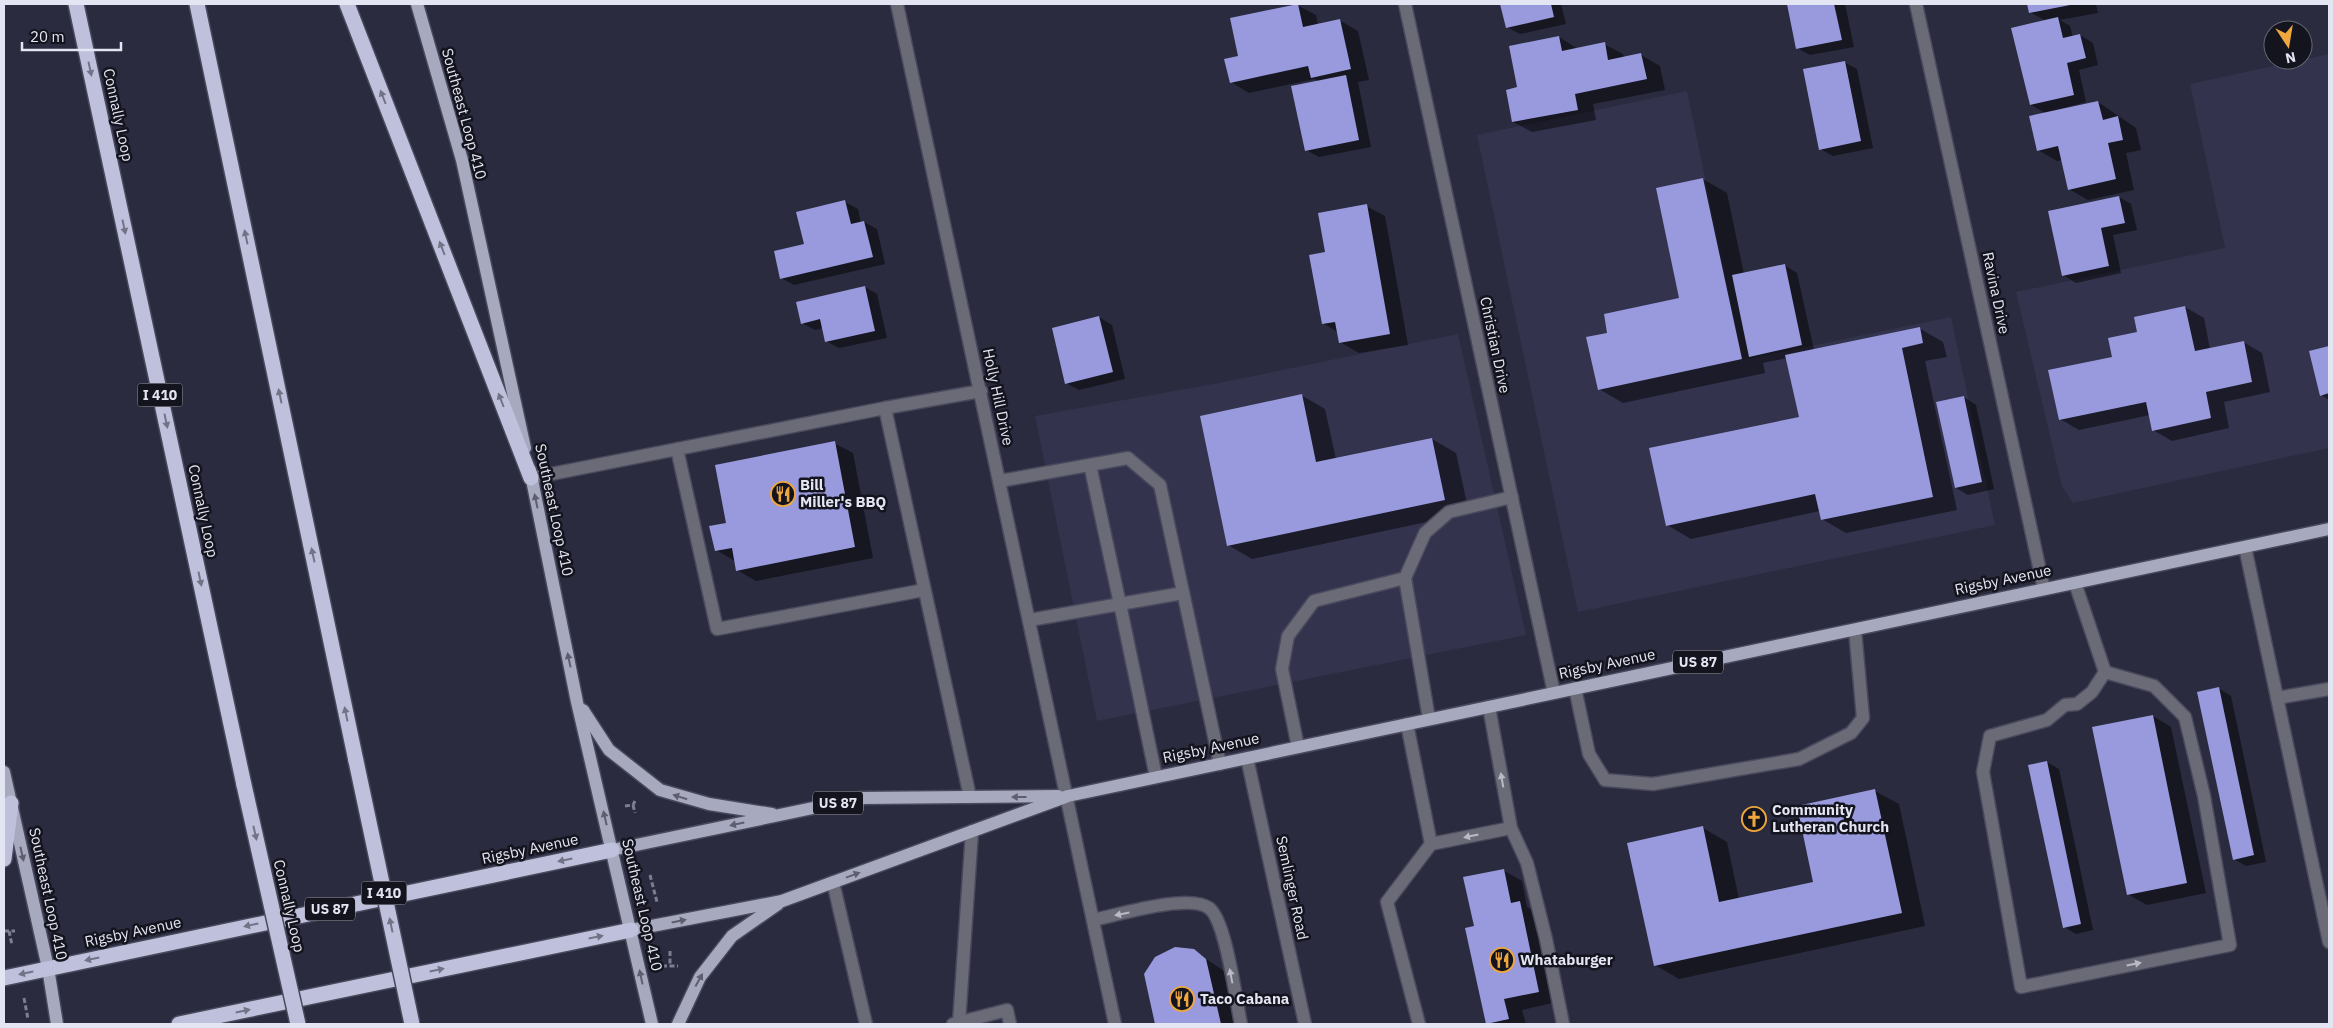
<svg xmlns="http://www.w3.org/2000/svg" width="2333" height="1028" font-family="'IBM Plex Sans',sans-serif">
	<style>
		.built { fill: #33334e }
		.shadow { fill: #0007 }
		.building { fill: #989add }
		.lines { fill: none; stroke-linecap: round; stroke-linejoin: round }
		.minor-casing { stroke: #48495c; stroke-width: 15 }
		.major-casing { stroke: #48495c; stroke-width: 15 }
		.highway-casing { stroke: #48495c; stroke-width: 18 }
		.path { stroke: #7d7e8f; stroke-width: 3; stroke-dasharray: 5 2.5; stroke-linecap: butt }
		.minor { stroke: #6a6b76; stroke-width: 12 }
		.major { stroke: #a7a9bf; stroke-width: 12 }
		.highway { stroke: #bfc1dc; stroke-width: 15 }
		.highway-bridge-casing { stroke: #48495c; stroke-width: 18; stroke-linecap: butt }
		.highway-bridge { stroke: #bfc1dc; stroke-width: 15 }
		.oneway { fill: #727386 }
		.oneway2 { fill: #5e5e6e }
		.oneway3 { fill: #b9bac7 }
		.labels { text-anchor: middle; stroke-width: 5; stroke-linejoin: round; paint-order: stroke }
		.shield { fill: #14141e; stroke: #a6a6b2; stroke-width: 1 }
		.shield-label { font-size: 14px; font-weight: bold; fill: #e4e5f2 }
		.street-label { font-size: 15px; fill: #e4e5f2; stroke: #14141e }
		.poi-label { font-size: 15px; font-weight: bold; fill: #e4e5f2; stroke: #14141e; text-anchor: start }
	</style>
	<rect width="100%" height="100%" fill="#2a2b3f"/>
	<g class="built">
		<polygon points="2329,54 2329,448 2073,503 2062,486 2016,292 2225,248 2190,84"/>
		<polygon points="1687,91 1743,360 1951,317 1995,525 1578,612 1477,135"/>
		<polygon points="1458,334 1526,635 1097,721 1035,416 1219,383"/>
	</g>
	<g class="shadow">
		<polygon points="1501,4 1561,4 1566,24 1520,34 1507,27"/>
		<polygon points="1789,4 1845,4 1854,47 1810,55 1797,48"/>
		<polygon points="2028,4 2096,4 2098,13 2060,20 2070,26 2073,37 2080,35 2093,43 2098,65 2079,70 2086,102 2045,113 2031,105 2046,21 2030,12"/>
		<polygon points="1297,5 1316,15 1318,25 1339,20 1358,31 1369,80 1358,82 1371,147 1319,157 1306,150 1319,82 1315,79 1249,93 1231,82 1239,57"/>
		<polygon points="1559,37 1578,49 1604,44 1623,54 1624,58 1641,55 1660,66 1665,90 1593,104 1596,120 1532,132 1513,122 1518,88"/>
		<polygon points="1844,62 1857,69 1873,148 1833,156 1820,149"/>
		<polygon points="2098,102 2136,128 2141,150 2126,153 2134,190 2088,200 2069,189 2063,160 2057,161 2038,150"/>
		<polygon points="1703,179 1727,193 1744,274 1784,265 1797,273 1814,350 1919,328 1943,342 1947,357 1925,361 1957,510 1846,533 1822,519 1820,511 1691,539 1667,525 1800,418 1787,358 1763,363 1765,373 1623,403 1599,389 1609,334 1681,299 1657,189"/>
		<polygon points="2119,197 2131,204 2137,230 2113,235 2121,273 2076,283 2063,275"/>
		<polygon points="845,202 858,209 861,223 864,222 877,229 885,264 794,285 781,278 805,245"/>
		<polygon points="1366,206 1385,216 1408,345 1359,353 1340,342 1339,333 1323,323"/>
		<polygon points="865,287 877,294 887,338 839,348 826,341 823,328 815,330 802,323"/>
		<polygon points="2185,307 2204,318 2210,349 2243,342 2262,353 2270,392 2224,402 2229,428 2172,441 2153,430 2150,415 2079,430 2060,419 2113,358 2138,333"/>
		<polygon points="1099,317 1112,325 1125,379 1079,390 1066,383"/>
		<polygon points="2329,347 2329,400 2321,395 2310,352"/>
		<polygon points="1301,395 1325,409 1336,459 1432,439 1456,453 1469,513 1252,559 1228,545"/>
		<polygon points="1964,397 1976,405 1994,489 1968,495 1956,488"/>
		<polygon points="834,443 853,453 873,558 756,581 737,570 735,561 716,550 728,524"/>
		<polygon points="2218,688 2231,696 2266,862 2246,866 2234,859"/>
		<polygon points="2153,716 2171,727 2206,893 2147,905 2129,895"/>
		<polygon points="2047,762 2059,769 2093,930 2076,934 2064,927"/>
		<polygon points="1875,791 1899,804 1925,926 1679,979 1655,965 1703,828 1727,842 1739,899 1815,883"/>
		<polygon points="1503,870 1522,881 1527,907 1538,913 1557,1002 1522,1010 1526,1024 1487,1023 1475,927"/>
		<polygon points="1193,950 1224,971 1237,1024 1156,1024 1145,975"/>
	</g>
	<g class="building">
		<polygon points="1298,4 1303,27 1340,19 1351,69 1311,78 1308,66 1230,83 1224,59 1238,56 1230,18"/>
		<polygon points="1500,4 1551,4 1554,17 1506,28"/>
		<polygon points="1787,4 1834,4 1842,40 1796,49"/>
		<polygon points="2027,4 2070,4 2070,5 2029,13"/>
		<polygon points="2058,17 2063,38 2080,34 2086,58 2067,63 2074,95 2030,105 2011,28"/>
		<polygon points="1559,36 1562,51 1605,42 1608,60 1641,53 1647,79 1575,94 1578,110 1512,122 1506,90 1517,87 1509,46"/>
		<polygon points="1845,61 1861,141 1819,150 1803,69"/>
		<polygon points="1346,75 1359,140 1305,151 1291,86"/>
		<polygon points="2098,101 2103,120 2118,116 2123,140 2108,143 2116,179 2068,190 2058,146 2037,151 2029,116"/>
		<polygon points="1703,178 1742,359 1598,390 1586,337 1607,333 1604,314 1679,298 1656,188"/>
		<polygon points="2119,196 2125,223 2101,228 2109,266 2062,276 2048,211"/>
		<polygon points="845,200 851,224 864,221 873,257 780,279 774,251 804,244 796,212"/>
		<polygon points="1367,204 1390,334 1339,343 1335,322 1322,324 1309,255 1325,252 1318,213"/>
		<polygon points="1785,264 1802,345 1749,357 1732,275"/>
		<polygon points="865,286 875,331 825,342 820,319 801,324 796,302"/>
		<polygon points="2185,306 2195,351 2244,341 2252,382 2206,392 2211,418 2152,431 2146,402 2059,420 2048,370 2112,357 2108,338 2137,332 2134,317"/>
		<polygon points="1099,316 1113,372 1065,384 1052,328"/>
		<polygon points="1920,327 1923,343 1902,348 1933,497 1821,520 1815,494 1666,526 1649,448 1799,417 1785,355"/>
		<polygon points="2329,346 2329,393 2320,396 2309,351"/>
		<polygon points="1302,394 1316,462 1432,438 1445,500 1227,546 1200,416"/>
		<polygon points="1964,396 1982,482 1955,488 1936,402"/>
		<polygon points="835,441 855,547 736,571 732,548 715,551 709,526 726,523 715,465"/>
		<polygon points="2219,687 2254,855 2233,860 2197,692"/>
		<polygon points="2153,715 2187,883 2127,895 2092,727"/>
		<polygon points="2047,761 2081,924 2063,928 2028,765"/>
		<polygon points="1875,789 1902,913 1654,966 1627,843 1703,826 1719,902 1813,882 1797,806"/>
		<polygon points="1504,869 1511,903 1520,901 1539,992 1504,999 1509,1019 1486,1024 1465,928 1474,926 1463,877"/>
		<polygon points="1175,947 1194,949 1206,959 1221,1024 1155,1024 1144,974 1155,957"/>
	</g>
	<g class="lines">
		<defs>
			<g id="minor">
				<polyline points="897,4 1115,1024"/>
				<polyline points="1405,4 1554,693"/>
				<polyline points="1916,4 2044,589"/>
				<polyline points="677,449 717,629 924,590"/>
				<polyline points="1090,465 1120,604 1183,593"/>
				<polyline points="531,478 885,408"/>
				<polyline points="1000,481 1128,458 1160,485 1220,764"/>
				<polyline points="2245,547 2329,942"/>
				<polyline points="1405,578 1429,719"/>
				<polyline points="2075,583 2105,672 2154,686 2185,717 2204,796 2230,945 2021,987 1983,772 1990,736 2047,720 2065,705 2077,704 2092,692 2105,672"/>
				<polyline points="1030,620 1120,604 1156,777"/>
				<polyline points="1575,688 1589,754 1605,780 1653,784 1799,759 1851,733 1863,718 1855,630"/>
				<polyline points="2277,698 2329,689"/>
				<polyline points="1489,707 1511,828 1527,863 1546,939 1563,1024"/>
				<polyline points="1407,724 1431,844 1387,902 1419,1024"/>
				<polyline points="1298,747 1282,669 1288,636 1314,601 1405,578 1425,533 1449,512 1512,497"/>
				<polyline points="1247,758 1305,1024"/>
				<polyline points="970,797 885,408 981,391"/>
				<polyline points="1431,844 1511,828"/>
				<polyline points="833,882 866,1024"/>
				<path d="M1093 920C1118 915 1189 893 1209 908 1226 920 1236 1001 1241 1024"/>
				<polyline points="959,1023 972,831"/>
				<polyline points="953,1024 1007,1010 1010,1024"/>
			</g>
			<g id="major">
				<polyline points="417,4 462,160 525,448"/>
				<polyline points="530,470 577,702 652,1024"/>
				<polyline points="583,710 609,750 660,790 709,804 772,814"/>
				<polyline points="4,772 48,968 57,1024"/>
				<polyline points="612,850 861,798 1058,796"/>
				<polyline points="631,930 782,901 1068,796 2329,529"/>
				<polyline points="678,1024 700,977 732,936 778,904"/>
			</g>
			<g id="highway">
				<polyline points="76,4 244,785"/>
				<polyline points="197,4 356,761"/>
				<polyline points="347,4 531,478"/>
				<polyline points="4,859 11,803"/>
				<polyline points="4,978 612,850"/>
				<polyline points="179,1024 631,930"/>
			</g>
		</defs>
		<use href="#minor" class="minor-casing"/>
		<use href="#major" class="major-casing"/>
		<use href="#highway" class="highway-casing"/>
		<g class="path">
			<polyline points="633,805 635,813"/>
			<polyline points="625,806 633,805 636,799"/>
			<polyline points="650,875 657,902"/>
			<polyline points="4,931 15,931"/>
			<polyline points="9,931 12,945"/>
			<polyline points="670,951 670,966"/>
			<polyline points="662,966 678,966"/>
			<polyline points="24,998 28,1019"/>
		</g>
		<use href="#minor" class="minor"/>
		<use href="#major" class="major"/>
		<use href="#highway" class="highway"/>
		<defs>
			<g id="highway-bridge">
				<polyline points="356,761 412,1024"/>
				<polyline points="244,785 298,1024"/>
			</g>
		</defs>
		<use href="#highway-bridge" class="highway-bridge-casing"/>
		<use href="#highway-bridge" class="highway-bridge"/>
	</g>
	<defs><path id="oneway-solid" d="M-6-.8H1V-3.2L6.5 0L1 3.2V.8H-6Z" transform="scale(1.25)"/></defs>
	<g class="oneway">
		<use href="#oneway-solid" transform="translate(90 69) rotate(78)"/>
		<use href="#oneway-solid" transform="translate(383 97) rotate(-111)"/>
		<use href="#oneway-solid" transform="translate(124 227) rotate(78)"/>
		<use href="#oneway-solid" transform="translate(246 237) rotate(-102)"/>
		<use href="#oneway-solid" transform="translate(442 248) rotate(-111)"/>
		<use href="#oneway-solid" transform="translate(280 396) rotate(-102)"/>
		<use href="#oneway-solid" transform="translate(501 400) rotate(-111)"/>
		<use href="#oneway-solid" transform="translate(166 421) rotate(78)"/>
		<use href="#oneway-solid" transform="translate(313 555) rotate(-102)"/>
		<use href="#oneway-solid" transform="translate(200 579) rotate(78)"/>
		<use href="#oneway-solid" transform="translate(346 714) rotate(-102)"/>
		<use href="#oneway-solid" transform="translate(255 833) rotate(77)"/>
		<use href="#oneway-solid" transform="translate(565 860) rotate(168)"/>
		<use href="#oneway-solid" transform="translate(251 925) rotate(168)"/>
		<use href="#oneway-solid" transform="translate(391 925) rotate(-102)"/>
		<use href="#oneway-solid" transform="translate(596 937) rotate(-11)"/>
		<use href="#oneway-solid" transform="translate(92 959) rotate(168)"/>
		<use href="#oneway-solid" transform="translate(437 970) rotate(-12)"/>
		<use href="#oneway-solid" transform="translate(26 973) rotate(168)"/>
		<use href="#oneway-solid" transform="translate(243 1011) rotate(-12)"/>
	</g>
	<g class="oneway2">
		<use href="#oneway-solid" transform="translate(536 501) rotate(-102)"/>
		<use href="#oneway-solid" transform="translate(569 660) rotate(-102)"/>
		<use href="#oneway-solid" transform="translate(680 797) rotate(-163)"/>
		<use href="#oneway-solid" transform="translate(1019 797) rotate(180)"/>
		<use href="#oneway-solid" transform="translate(605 818) rotate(-103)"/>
		<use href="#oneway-solid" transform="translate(737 824) rotate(168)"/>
		<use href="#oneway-solid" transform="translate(22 854) rotate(77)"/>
		<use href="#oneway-solid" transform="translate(853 875) rotate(-20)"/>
		<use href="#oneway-solid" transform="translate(679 921) rotate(-11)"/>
		<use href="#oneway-solid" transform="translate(641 977) rotate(-102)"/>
		<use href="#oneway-solid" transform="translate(699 980) rotate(-61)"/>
	</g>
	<g class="oneway3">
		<use href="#oneway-solid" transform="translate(1502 780) rotate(-100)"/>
		<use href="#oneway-solid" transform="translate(1471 836) rotate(168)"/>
		<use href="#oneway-solid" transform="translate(1122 914) rotate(169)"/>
		<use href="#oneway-solid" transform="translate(2134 964) rotate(-11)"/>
		<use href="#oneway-solid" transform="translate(1231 976) rotate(-101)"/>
	</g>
	<defs>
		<symbol id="restaurant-ring" viewBox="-11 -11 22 22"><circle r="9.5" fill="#14141e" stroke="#efa73d" stroke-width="1.5"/><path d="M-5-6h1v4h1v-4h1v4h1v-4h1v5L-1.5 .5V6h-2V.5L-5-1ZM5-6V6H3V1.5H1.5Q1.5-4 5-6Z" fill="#efa73d"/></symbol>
		<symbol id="church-ring" viewBox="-11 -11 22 22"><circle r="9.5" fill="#14141e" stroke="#efa73d" stroke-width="1.5"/><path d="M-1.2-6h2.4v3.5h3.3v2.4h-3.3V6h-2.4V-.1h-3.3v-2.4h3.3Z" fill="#efa73d"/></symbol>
	</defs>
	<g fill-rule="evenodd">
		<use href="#restaurant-ring" x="769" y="480" width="28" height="28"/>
		<use href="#church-ring" x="1740" y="805" width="28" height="28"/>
		<use href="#restaurant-ring" x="1488" y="946" width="28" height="28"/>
		<use href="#restaurant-ring" x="1168" y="985" width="28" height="28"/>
	</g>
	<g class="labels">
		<g class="shield">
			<rect x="137.5" y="383.5" width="45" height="23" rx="4"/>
			<rect x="1673" y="650.5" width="50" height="23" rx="4"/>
			<rect x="813" y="791.5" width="50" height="23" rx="4"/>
			<rect x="361.5" y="881.5" width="45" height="23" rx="4"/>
			<rect x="305" y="897.5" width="50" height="23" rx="4"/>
		</g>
		<g class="shield-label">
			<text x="160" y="400">I 410</text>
			<text x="1698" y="667">US 87</text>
			<text x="838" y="808">US 87</text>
			<text x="384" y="898">I 410</text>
			<text x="330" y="914">US 87</text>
		</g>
		<g class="street-label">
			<text transform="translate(464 114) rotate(75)" y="5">Southeast Loop 410</text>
			<text transform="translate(118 115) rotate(78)" y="5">Connally Loop</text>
			<text transform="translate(1996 293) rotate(78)" y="5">Ravina Drive</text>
			<text transform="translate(1495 345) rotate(78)" y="5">Christian Drive</text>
			<text transform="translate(998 397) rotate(78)" y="5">Holly Hill Drive</text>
			<text transform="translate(554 510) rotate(78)" y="5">Southeast Loop 410</text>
			<text transform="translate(203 511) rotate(78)" y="5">Connally Loop</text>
			<text transform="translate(2003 580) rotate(-12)" y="5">Rigsby Avenue</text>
			<text transform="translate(1607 664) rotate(-12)" y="5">Rigsby Avenue</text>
			<text transform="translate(1211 748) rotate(-12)" y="5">Rigsby Avenue</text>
			<text transform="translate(530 849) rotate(-12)" y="5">Rigsby Avenue</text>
			<text transform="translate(1292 888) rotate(78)" y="5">Semlinger Road</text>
			<text transform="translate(48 894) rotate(78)" y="5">Southeast Loop 410</text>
			<text transform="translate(642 905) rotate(77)" y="5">Southeast Loop 410</text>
			<text transform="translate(289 906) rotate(77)" y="5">Connally Loop</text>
			<text transform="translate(133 932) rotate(-12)" y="5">Rigsby Avenue</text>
		</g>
		<g class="poi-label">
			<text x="800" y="490">Bill<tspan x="800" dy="17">Miller's BBQ</tspan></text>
			<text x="1772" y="815">Community<tspan x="1772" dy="17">Lutheran Church</tspan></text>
			<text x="1520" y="965">Whataburger</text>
			<text x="1200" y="1004">Taco Cabana</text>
		</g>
	</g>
	<rect width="2333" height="1028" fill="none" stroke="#e4e5f2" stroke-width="10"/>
	<g transform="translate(2288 45) rotate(168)"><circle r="24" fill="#14141e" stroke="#676873"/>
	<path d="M0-4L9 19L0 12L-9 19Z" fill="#efa73d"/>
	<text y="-8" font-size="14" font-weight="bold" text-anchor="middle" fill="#e4e5f2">N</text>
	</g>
	<path d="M22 42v8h99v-8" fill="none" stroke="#e4e5f2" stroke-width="2.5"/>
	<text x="30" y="42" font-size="15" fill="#e4e5f2" stroke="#14141e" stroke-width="4" paint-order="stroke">20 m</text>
</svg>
